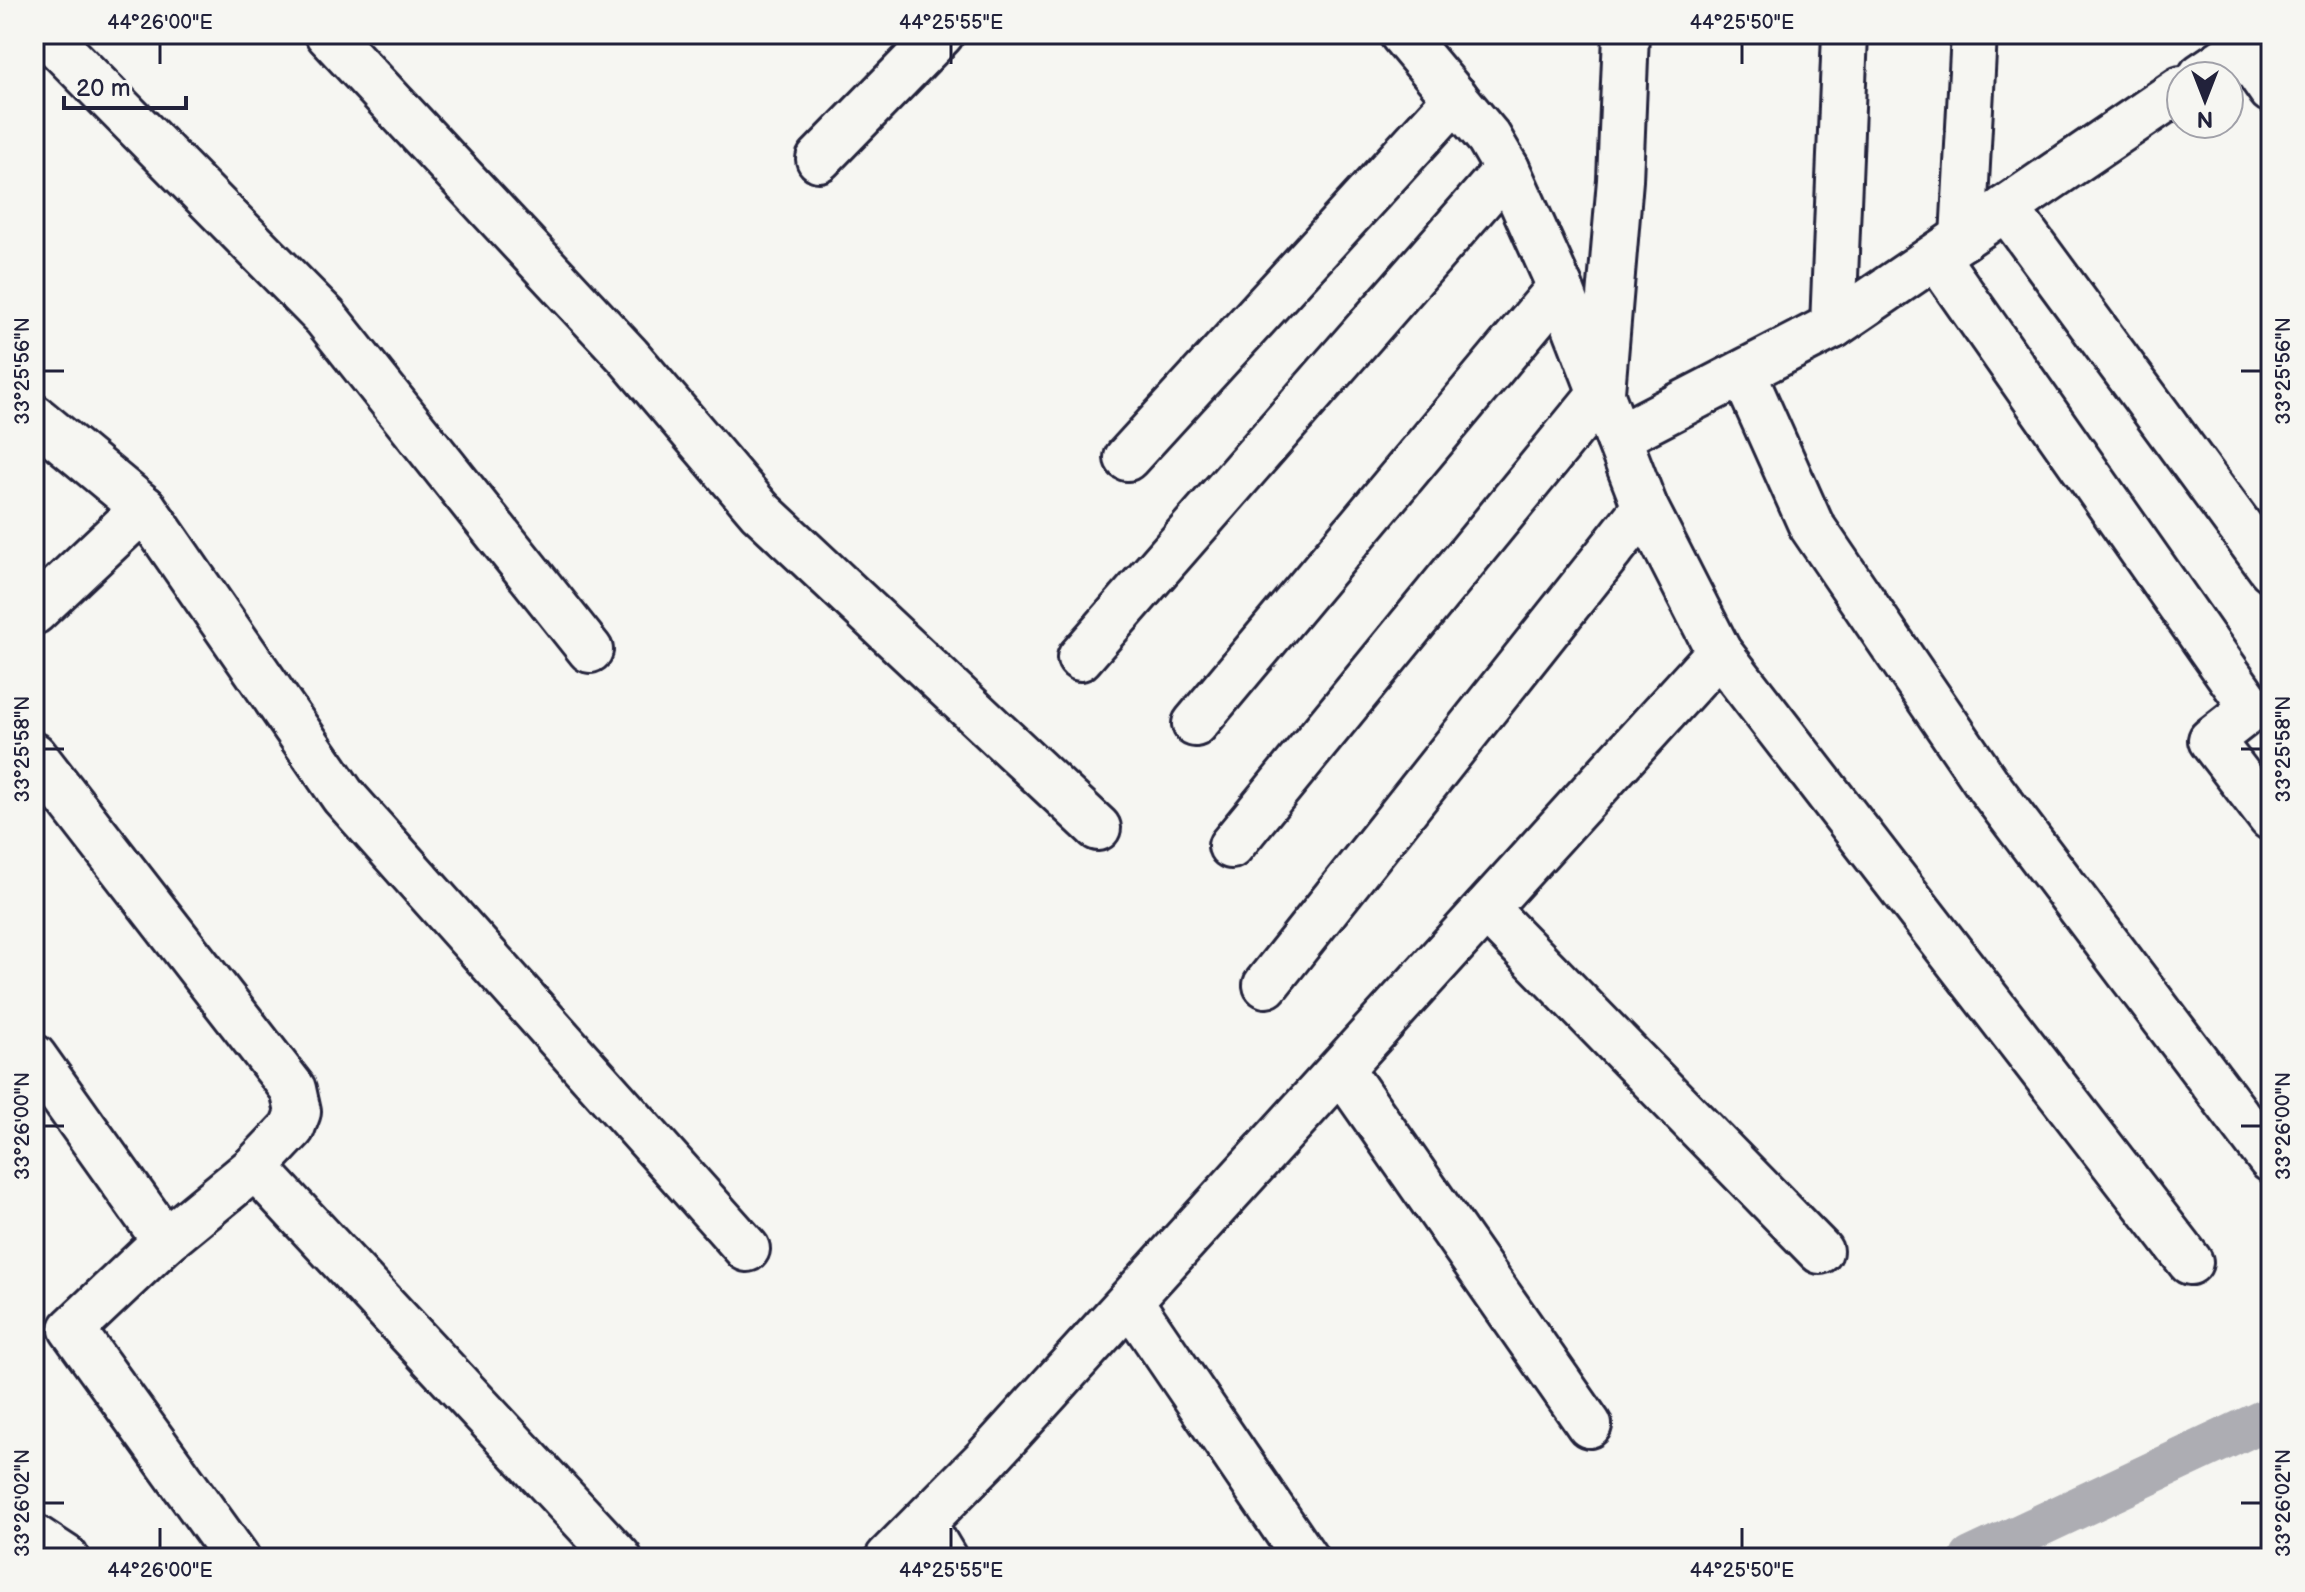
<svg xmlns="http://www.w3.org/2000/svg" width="2305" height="1592" font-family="'Balsamiq Sans',sans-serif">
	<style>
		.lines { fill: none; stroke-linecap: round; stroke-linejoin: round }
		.canal { stroke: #adadb3; stroke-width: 42 }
		.minor-casing { stroke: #22223b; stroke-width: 50 }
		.minor { stroke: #f6f6f2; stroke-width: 44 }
		.ticks { fill: none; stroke: #22223b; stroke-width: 3 }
		.neatline { fill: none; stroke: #22223b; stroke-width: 3 }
		.ticks-label { font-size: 20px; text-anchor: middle; fill: #22223b }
	</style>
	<rect width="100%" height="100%" fill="#f6f6f2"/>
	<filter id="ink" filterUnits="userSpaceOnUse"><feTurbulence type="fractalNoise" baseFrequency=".0125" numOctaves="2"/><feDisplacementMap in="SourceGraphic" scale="16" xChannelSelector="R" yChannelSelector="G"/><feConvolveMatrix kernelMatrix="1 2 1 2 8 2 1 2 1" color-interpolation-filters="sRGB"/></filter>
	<g filter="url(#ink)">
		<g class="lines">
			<polyline class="canal" points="1971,1558 2271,1417"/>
			<defs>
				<g id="minor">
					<polyline points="46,34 325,317 590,650"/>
					<polyline points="328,34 628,356 760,511 1098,828"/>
					<polyline points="1402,34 1489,138 1507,169 1560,287 1645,507 1719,652 2190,1262"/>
					<polyline points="2242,48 2271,90"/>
					<polyline points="2201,76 2263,34"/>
					<polyline points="819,159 941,34"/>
					<polyline points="2006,208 2271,569"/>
					<polyline points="1963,238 1974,34"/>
					<polyline points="1936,257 2252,708 2211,740 2271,818"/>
					<polyline points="1833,326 1845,34"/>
					<polyline points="1743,373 1811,525 1990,788 2271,1160"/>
					<polyline points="34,417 144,508 343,796 747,1249"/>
					<polyline points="1618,437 1833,326 2181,89"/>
					<polyline points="1127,458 1456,98"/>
					<polyline points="34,612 144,508"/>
					<polyline points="1080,658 1507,169"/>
					<polyline points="1195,724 1560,287"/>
					<polyline points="34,755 293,1089 298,1112 292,1128 255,1167 165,1241 72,1329 237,1558"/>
					<polyline points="1231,846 1602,392 1620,180 1626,34"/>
					<polyline points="1486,909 1820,1251"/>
					<polyline points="1266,985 1645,507"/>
					<polyline points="34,1057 165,1241"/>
					<polyline points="1341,1069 1589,1425"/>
					<polyline points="255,1167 619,1558"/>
					<polyline points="1130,1301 1305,1558"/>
					<polyline points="923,1523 944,1558"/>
					<polyline points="34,1537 66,1558"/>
					<polyline points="888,1558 987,1458 1719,652"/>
				</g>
			</defs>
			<use href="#minor" class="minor-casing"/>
			<use href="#minor" class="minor"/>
		</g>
	</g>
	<path class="ticks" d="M160 44V64M951 44V64M1742 44V64M44 371H64M2241 371H2261M44 749H64M2241 749H2261M44 1126H64M2241 1126H2261M44 1503H64M2241 1503H2261M160 1528V1548M951 1528V1548M1742 1528V1548"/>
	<rect width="2305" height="1592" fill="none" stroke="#f6f6f2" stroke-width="88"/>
	<g transform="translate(2205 100) rotate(180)"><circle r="38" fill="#f6f6f2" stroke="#a1a1a9" stroke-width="2"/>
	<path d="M0-6L14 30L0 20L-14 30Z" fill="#22223b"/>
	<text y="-12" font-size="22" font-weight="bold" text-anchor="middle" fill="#22223b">N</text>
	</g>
	<path d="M64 96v12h122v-12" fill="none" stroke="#22223b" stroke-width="4"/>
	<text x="76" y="96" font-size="24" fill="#22223b" stroke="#f6f6f2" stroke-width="6" paint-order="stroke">20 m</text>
	<rect x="44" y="44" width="2217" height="1504" class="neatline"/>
	<g class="ticks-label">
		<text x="160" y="29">44°26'00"E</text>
		<text x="951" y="29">44°25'55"E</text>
		<text x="1742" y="29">44°25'50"E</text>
		<text transform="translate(2283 371) rotate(-90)" y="7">33°25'56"N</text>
		<text transform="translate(22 371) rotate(-90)" y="7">33°25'56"N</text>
		<text transform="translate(2283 749) rotate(-90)" y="7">33°25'58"N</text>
		<text transform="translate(22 749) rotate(-90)" y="7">33°25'58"N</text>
		<text transform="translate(2283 1126) rotate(-90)" y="7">33°26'00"N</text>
		<text transform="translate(22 1126) rotate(-90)" y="7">33°26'00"N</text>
		<text transform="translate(2283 1503) rotate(-90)" y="7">33°26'02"N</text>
		<text transform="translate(22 1503) rotate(-90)" y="7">33°26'02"N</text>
		<text x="160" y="1577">44°26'00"E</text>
		<text x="951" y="1577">44°25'55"E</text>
		<text x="1742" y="1577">44°25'50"E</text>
	</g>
</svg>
